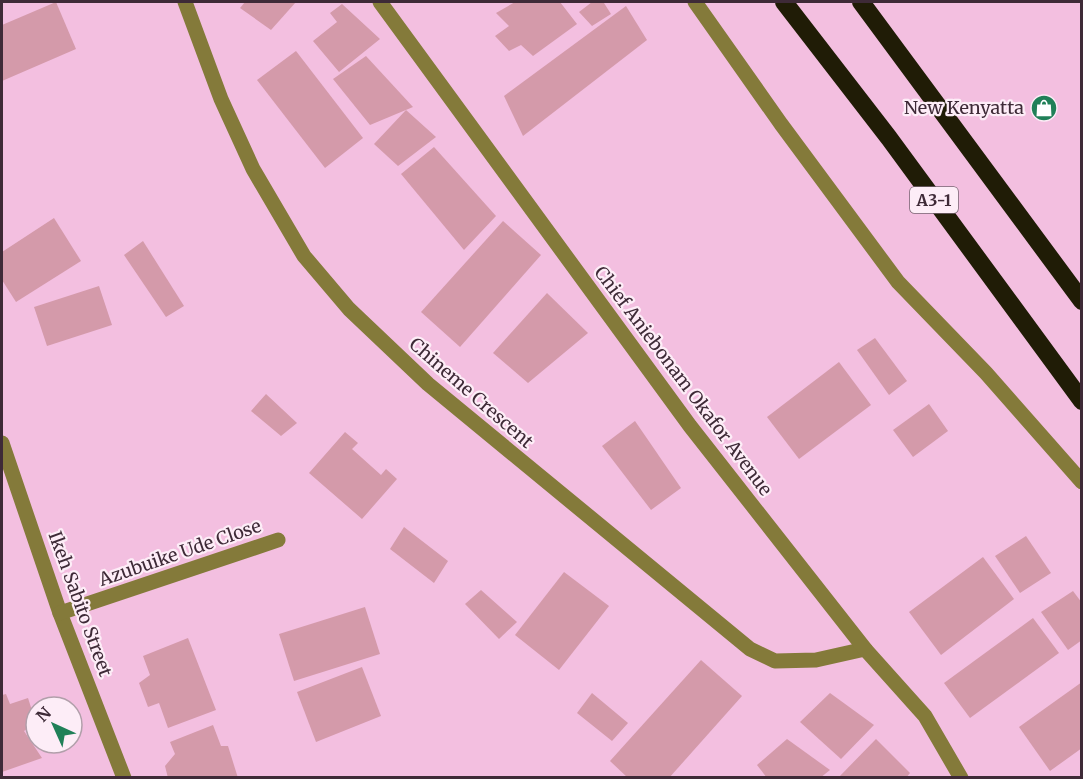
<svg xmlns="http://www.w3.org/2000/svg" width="1083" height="779" font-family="Merriweather,serif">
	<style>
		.building { fill: #d49aaa }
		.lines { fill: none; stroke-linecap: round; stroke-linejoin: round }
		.minor { stroke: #847a3a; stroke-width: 15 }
		.highway { stroke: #201c06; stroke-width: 18 }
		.labels { text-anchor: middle; stroke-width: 4.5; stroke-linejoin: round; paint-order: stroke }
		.shield { fill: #fdedf7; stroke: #776471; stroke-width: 1.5 }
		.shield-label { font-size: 16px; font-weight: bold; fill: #3e2a37 }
		.poi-label { font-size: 18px; fill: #3e2a37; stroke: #fdedf7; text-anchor: end }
		.street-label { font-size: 18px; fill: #3e2a37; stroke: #fdedf7 }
	</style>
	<rect width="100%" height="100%" fill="#f3bfe0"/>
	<g class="building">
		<polygon points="56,2 76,49 2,81 2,25"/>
		<polygon points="245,2 296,2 271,30 240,8"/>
		<polygon points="515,2 560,2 577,24 533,56 521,45 509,51 495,36 509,26 496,13"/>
		<polygon points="592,2 606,2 604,3 611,14 592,26 579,12"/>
		<polygon points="342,4 380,39 339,72 313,41 337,22 330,13"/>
		<polygon points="626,6 647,40 523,136 504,96"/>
		<polygon points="296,51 363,138 325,168 257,80"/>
		<polygon points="366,56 413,107 370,125 333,79"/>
		<polygon points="406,110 436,137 398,166 374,144"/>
		<polygon points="434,147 496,216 464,250 401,174"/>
		<polygon points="54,218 81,261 16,302 2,280 2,252"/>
		<polygon points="503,221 541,255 460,347 421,312"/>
		<polygon points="143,241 184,306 166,317 124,255"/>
		<polygon points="99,286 112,325 47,346 34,307"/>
		<polygon points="547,293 588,333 528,383 493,353"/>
		<polygon points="875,338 907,381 889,395 857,350"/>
		<polygon points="839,362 871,405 799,459 767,417"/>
		<polygon points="266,394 297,423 281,436 251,411"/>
		<polygon points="929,404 948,431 913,457 893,430"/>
		<polygon points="635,421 681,488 651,510 602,446"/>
		<polygon points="345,432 358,443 352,449 381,475 386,469 397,479 362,519 309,473"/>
		<polygon points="404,527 448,561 434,583 390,549"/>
		<polygon points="1026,536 1051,573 1020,593 995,556"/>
		<polygon points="983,557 1014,599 941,655 909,612"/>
		<polygon points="564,572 609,606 559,670 515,635"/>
		<polygon points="481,590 517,622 499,639 465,604"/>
		<polygon points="1073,591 1082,603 1082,640 1068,650 1041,612"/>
		<polygon points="365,607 380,654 294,681 279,634"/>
		<polygon points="1033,618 1059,653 970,718 944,683"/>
		<polygon points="188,638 216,710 168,728 159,703 148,707 139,683 150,675 143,656"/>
		<polygon points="701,660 742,696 669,778 628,778 610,761"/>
		<polygon points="362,667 381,716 316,742 297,692"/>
		<polygon points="1082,682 1082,748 1050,771 1019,727"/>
		<polygon points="592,693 628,723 612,741 577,713"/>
		<polygon points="830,693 874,725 841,759 800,722"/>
		<polygon points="6,694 10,704 28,698 36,723 24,731 42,758 2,772 2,695"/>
		<polygon points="213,725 221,746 228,746 238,778 168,778 165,766 175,754 170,742"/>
		<polygon points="787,739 830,770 820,778 767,778 757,765"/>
		<polygon points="876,739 910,773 906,778 838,778"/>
	</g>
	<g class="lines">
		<g class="minor">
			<polyline points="185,2 221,99 253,169 304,256 349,309 428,384 750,649 775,661 816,660 865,649"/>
			<polyline points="380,2 690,426 865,649 925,716 961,778"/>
			<polyline points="695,2 781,124 898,282 986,373 1082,482"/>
			<polyline points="2,443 60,613 124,778"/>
			<polyline points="60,613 278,540"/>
		</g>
		<g class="highway">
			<polyline points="784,2 889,138 1082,401"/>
			<polyline points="861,2 1082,301"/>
		</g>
	</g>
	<defs>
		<symbol id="shop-disc" viewBox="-11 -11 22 22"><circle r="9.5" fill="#208058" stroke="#fdedf7"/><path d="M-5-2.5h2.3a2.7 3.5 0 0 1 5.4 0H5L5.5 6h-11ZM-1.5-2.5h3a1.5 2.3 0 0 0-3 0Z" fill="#fff"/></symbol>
	</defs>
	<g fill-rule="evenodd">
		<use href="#shop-disc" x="1029" y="93" width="30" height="30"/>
	</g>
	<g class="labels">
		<rect class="shield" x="910" y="187" width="48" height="26" rx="4.5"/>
		<g class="shield-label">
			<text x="934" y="206">A3-1</text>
		</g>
		<g class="poi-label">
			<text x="1024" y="114">New Kenyatta</text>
		</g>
		<g class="street-label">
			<text transform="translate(683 381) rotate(53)" y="6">Chief Aniebonam Okafor Avenue</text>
			<text transform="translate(471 393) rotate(41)" y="6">Chineme Crescent</text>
			<text transform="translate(180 553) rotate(-19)" y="6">Azubuike Ude Close</text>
			<text transform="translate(80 604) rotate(70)" y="6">Ikeh Sabito Street</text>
		</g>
	</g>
	<rect width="1083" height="779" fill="none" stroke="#3e2a37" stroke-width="6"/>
	<g transform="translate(54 725) rotate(315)"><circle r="28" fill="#fdedf7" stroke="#b19faa" stroke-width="1.5"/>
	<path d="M0-4.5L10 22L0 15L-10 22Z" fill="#208058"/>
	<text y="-9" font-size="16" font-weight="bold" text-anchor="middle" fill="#3e2a37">N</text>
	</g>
</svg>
